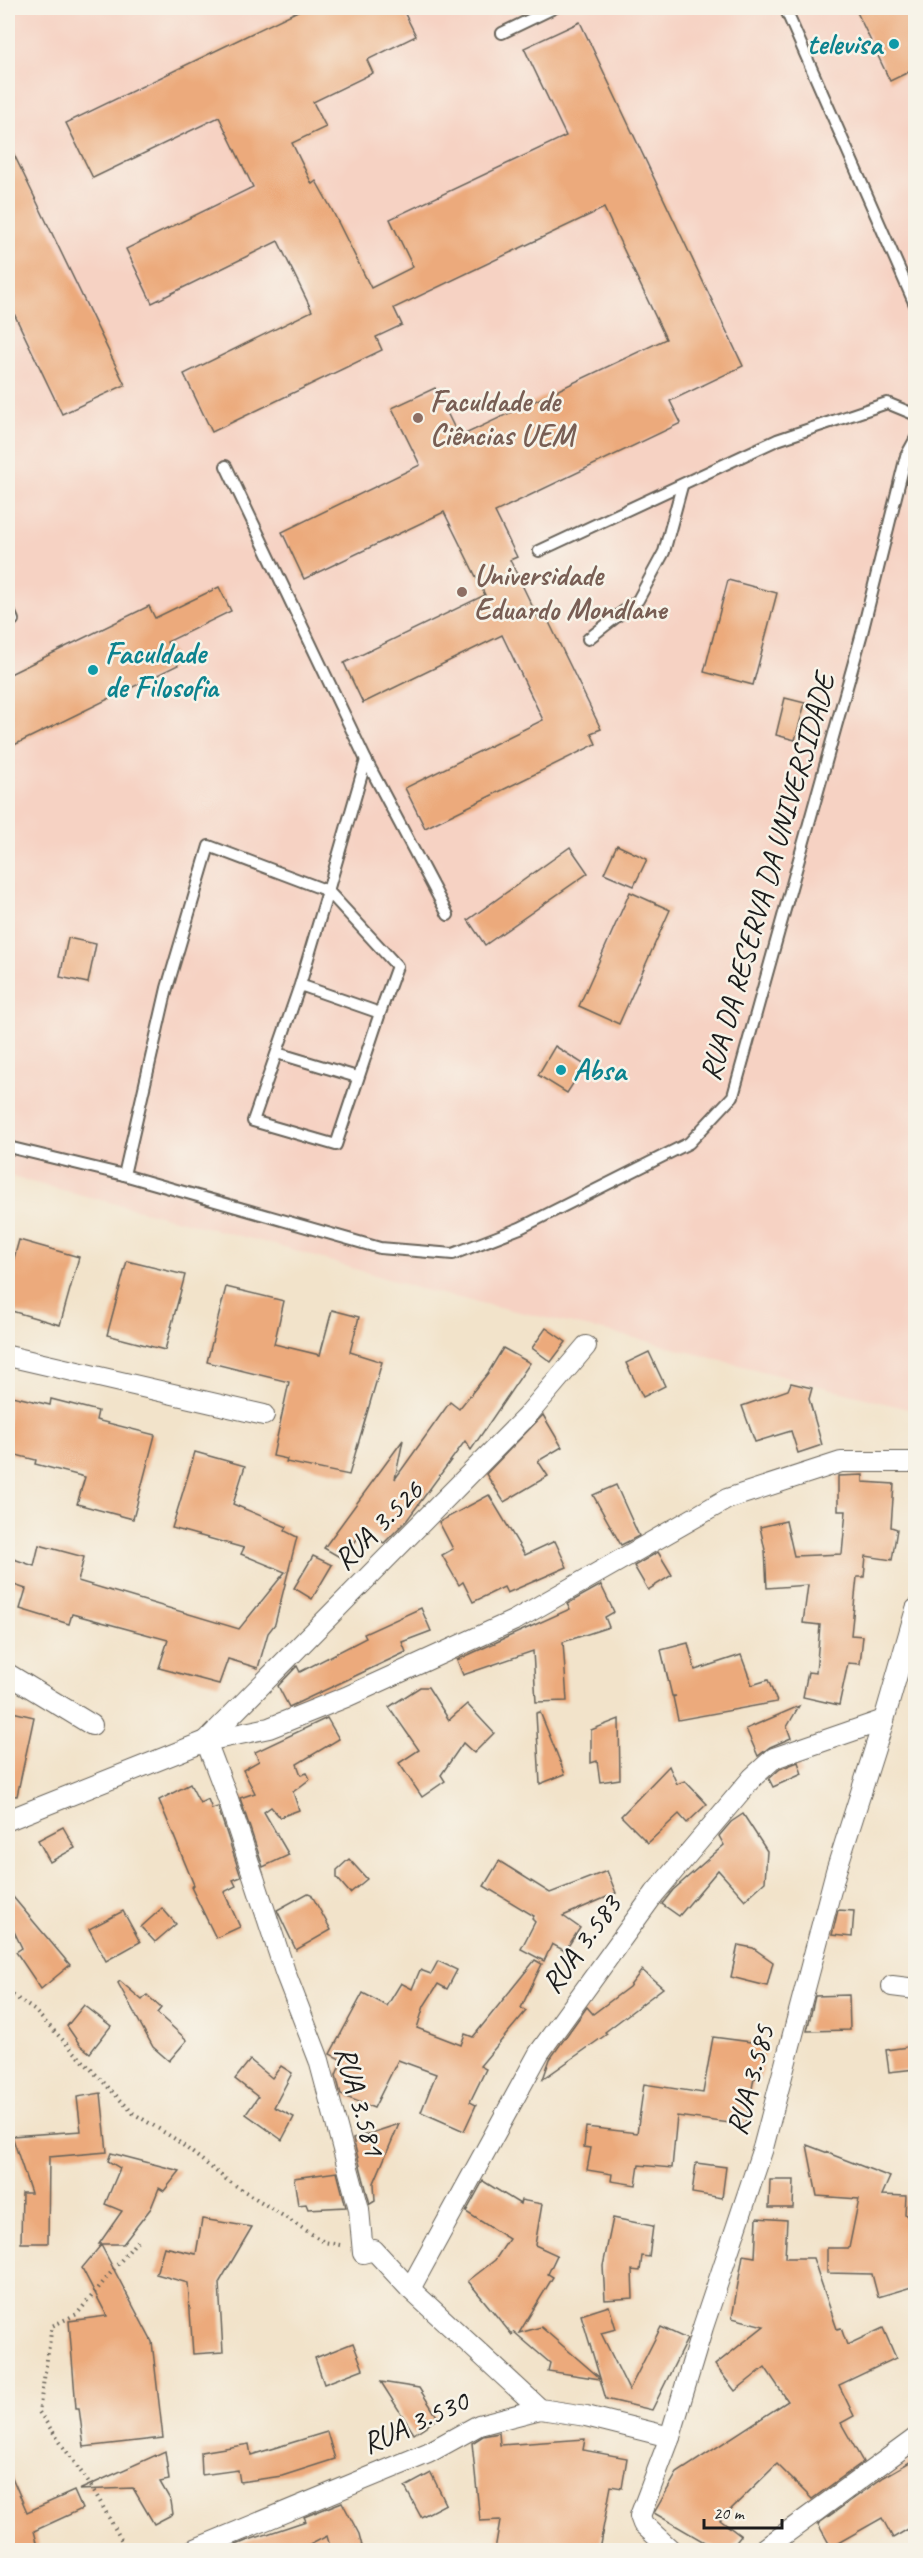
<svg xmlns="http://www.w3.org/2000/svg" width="923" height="2558" font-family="Caveat,sans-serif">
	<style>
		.built { fill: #f6d2c3 }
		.building { fill: #ecaa7c }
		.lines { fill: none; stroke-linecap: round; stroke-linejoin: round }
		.lane-casing { stroke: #676259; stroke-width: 14 }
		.street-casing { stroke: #676259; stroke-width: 22 }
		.path { stroke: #676259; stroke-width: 4; stroke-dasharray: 1.5 4.5; stroke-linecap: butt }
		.lane { stroke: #fff; stroke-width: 10 }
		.street { stroke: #fff; stroke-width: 20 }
		.culture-dot { fill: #0f9aa8; stroke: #f7f3e8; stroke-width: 2 }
		.education-dot { fill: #8d6e63; stroke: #f7f3e8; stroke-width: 2 }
		.labels { text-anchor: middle; stroke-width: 5; stroke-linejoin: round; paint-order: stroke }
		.culture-label { font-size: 30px; font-weight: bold; fill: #0d838f; stroke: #f7f3e8; text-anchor: start }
		.education-label { font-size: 30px; font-weight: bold; fill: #785e54; stroke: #f7f3e8; text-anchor: start }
		.street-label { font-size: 30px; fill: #1c1c1c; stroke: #f7f3e8 }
	</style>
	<rect width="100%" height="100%" fill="#f7f3e8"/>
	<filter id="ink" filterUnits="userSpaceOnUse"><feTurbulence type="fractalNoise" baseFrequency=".0167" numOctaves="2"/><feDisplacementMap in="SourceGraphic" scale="12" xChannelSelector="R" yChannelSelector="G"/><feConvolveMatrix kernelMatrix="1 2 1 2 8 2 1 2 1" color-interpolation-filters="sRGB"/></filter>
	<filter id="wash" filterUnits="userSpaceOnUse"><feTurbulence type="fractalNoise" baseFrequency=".008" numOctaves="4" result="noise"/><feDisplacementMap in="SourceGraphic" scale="24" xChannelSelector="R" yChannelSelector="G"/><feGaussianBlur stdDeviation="1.35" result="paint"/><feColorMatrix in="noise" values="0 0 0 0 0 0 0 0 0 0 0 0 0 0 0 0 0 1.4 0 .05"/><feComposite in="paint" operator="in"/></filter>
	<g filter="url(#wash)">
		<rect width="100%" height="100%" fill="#f2e3ca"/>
		<polygon class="built" points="8,8 915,8 915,1411 639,1339 423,1290 287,1248 8,1176"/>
		<g id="blocks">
			<g class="building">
				<polygon points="304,8 402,8 416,36 367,60 373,73 313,102 326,127 292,143 312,184 316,181 331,208 371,288 413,267 390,219 566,136 524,48 580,22 743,366 670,401 681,423 495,512 517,557 510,560 539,620 546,616 601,729 591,733 596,744 425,828 405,788 543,720 502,635 363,703 344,663 485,595 444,512 304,579 282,532 420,465 392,408 435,388 459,437 666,339 604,208 394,308 402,325 376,337 382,350 212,432 184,374 312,311 278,241 152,303 126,249 253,187 219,117 93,178 66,123"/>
				<polygon points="855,8 910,8 915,19 915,69 890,81"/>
				<polygon points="8,142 125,385 62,414 8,301"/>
				<polygon points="728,580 777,593 753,685 704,672"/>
				<polygon points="219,587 231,611 167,642 178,665 8,748 8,675 149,606 155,618"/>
				<polygon points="785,698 805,703 795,740 776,735"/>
				<polygon points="617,845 647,859 634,886 604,873"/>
				<polygon points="570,847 588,873 485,945 468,920"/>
				<polygon points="630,892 670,910 619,1024 579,1006"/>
				<polygon points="68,938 96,944 88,983 60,977"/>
				<polygon points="555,1046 585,1065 567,1093 538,1075"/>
				<polygon points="19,1240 79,1257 60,1325 8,1310 8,1291 14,1270 11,1269"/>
				<polygon points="127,1261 185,1275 165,1350 107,1335"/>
				<polygon points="226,1287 284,1301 274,1344 320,1355 332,1310 359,1317 350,1352 382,1362 349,1475 286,1462 287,1459 273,1456 289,1382 207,1362"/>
				<polygon points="546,1328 566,1342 551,1362 532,1348"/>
				<polygon points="503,1348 530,1363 471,1450 465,1441 407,1520 384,1543 364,1529 343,1559 324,1548 403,1440 395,1479 450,1402 459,1409 488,1373"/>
				<polygon points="649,1352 665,1386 643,1397 626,1363"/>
				<polygon points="791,1383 812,1388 809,1399 822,1445 798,1453 791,1431 755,1442 742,1406 788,1390"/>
				<polygon points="8,1395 50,1405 51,1399 98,1411 96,1420 155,1435 133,1519 77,1504 85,1477 35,1464 36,1460 8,1453"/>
				<polygon points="543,1415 562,1447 538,1461 548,1476 504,1502 486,1474"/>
				<polygon points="195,1452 245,1466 233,1504 287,1527 285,1531 297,1537 275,1624 268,1633 258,1668 228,1659 219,1684 159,1668 168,1640 72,1614 69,1624 20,1609 26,1589 8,1583 8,1557 34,1566 39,1545 84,1557 78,1581 239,1629 285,1572 241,1554 244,1548 172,1528"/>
				<polygon points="863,1475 863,1482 894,1484 891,1527 897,1529 892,1560 866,1556 864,1577 857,1577 851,1635 863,1636 860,1664 848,1663 839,1705 803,1697 808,1672 816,1673 820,1625 803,1623 808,1585 767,1588 765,1550 760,1527 786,1521 794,1556 842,1554 846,1511 838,1511 838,1476"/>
				<polygon points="616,1485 639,1536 621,1545 593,1495"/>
				<polygon points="489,1495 525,1555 555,1541 567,1567 507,1593 504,1587 473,1602 463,1582 459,1585 442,1555 453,1549 439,1522"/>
				<polygon points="658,1552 672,1575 648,1590 634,1566"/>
				<polygon points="313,1556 332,1565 312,1599 294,1588"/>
				<polygon points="601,1585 614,1612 605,1617 609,1627 563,1642 567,1701 536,1702 533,1651 463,1675 457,1660 570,1609 567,1604"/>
				<polygon points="421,1608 431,1631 402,1642 406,1652 289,1707 278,1686 297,1666 300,1672 366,1638 364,1634"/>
				<polygon points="688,1643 695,1670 741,1655 752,1685 768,1680 777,1702 678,1720 673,1697 676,1696 672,1696 661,1650"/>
				<polygon points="420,1687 428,1687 449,1720 467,1704 494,1733 474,1753 463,1743 441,1775 445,1781 422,1797 399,1763 419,1750 389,1707"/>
				<polygon points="799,1706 787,1727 791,1738 770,1747 758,1756 746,1729"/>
				<polygon points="8,1711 34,1717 17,1796 8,1795"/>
				<polygon points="540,1712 565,1774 540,1784 536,1713"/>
				<polygon points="327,1718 339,1739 297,1764 301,1775 307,1773 310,1779 293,1792 299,1810 280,1817 271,1807 264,1812 289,1855 263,1867 240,1798 255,1793 243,1770 259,1761 255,1752"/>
				<polygon points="619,1719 620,1779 600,1782 597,1761 591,1763 591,1730"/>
				<polygon points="798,1762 802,1774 773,1787 769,1779 780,1769"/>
				<polygon points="669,1766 677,1784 685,1781 707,1804 687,1823 679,1814 648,1843 621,1816"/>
				<polygon points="190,1784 200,1803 208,1799 212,1809 218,1807 241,1877 233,1880 236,1886 224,1892 240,1927 216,1938 191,1887 194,1885 159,1800"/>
				<polygon points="743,1814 767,1851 765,1882 745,1900 718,1870 679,1916 662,1904 673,1890 724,1845 719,1836 731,1822"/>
				<polygon points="63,1827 75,1848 50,1862 38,1840"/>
				<polygon points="349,1859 367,1879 350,1893 337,1878 337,1870"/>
				<polygon points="499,1861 550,1893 607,1871 616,1893 563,1916 580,1928 565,1951 552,1944 544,1961 521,1949 535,1922 532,1919 534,1916 484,1886"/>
				<polygon points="8,1891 70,1965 41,1989 16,1952 22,1948 8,1919"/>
				<polygon points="308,1893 311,1894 331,1930 296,1950 277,1910"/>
				<polygon points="162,1908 176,1924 155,1942 141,1927"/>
				<polygon points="838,1910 854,1911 852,1937 832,1935"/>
				<polygon points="123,1911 140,1942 106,1961 89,1929"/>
				<polygon points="738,1945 753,1948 773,1962 767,1986 731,1977"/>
				<polygon points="535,1960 542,1964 521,2008 526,2011 480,2066 486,2069 470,2102 476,2105 464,2131 421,2112 436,2074 398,2060 374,2108 341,2095 336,2075 342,2060 330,2054 363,1993 387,2006 401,1983 412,1989 420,1970 431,1974 438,1961 457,1970 447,1989 438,1984 424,2006 417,2028 461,2045 465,2034 473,2037"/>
				<polygon points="642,1970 663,1988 605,2032 607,2034 543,2079 550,2059 587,2007 593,2014 629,1987"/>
				<polygon points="120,1981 142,2000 147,1995 161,2008 157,2013 187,2040 169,2061 153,2047 118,1983"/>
				<polygon points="849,1995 850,2030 807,2031 815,1996"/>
				<polygon points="84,2005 111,2026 90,2053 80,2045 67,2026"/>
				<polygon points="713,2037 766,2044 760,2079 754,2078 745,2125 677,2116 672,2168 639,2165 636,2185 611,2181 612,2174 587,2170 591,2148 584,2147 586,2127 637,2133 644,2084 703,2093"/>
				<polygon points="915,2046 915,2069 889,2072 886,2050"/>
				<polygon points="250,2060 272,2078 281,2066 292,2073 274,2107 294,2117 282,2140 246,2114 258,2097 235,2079"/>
				<polygon points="101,2093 107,2152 49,2157 48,2243 21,2243 22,2193 31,2193 12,2136 81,2131 77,2097"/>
				<polygon points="399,2124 374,2183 375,2201 370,2204 353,2139"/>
				<polygon points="807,2145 890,2177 882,2195 906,2196 905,2214 915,2225 915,2286 878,2297 872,2274 827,2273 827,2248 849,2248 859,2199 817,2196"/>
				<polygon points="111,2153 180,2171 164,2191 159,2188 151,2208 123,2244 99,2244 122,2211 105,2204 120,2168 108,2161"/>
				<polygon points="696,2163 726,2167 722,2198 692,2193"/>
				<polygon points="337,2172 346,2207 308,2209 306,2204 298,2205 294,2178"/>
				<polygon points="770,2180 794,2180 793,2208 769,2208"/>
				<polygon points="483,2181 520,2204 521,2200 542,2204 535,2245 557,2255 548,2274 553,2277 519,2333 541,2327 600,2378 581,2315 609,2306 616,2329 601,2333 629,2390 661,2327 687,2339 652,2410 606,2399 600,2379 548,2371 550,2363 514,2332 512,2335 468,2281 495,2260 509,2239 466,2212"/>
				<polygon points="613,2218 653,2226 649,2257 642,2256 640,2271 632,2270 633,2298 605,2300 603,2266"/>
				<polygon points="757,2218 787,2220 785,2258 813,2258 837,2329 841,2328 847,2345 883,2328 896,2358 839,2385 854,2416 841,2423 863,2462 812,2499 777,2464 720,2520 741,2536 730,2550 718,2550 654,2513 677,2473 788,2401 765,2367 735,2391 715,2365 764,2326 732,2318 743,2255 755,2257"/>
				<polygon points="202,2219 252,2227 219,2283 223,2352 193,2354 188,2283 156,2274 164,2247 196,2254"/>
				<polygon points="101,2245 152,2342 163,2438 84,2447 79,2408 76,2408 69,2321 107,2316 82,2268"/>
				<polygon points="353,2343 363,2369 324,2384 315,2358"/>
				<polygon points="381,2382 419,2388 438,2418 414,2434"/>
				<polygon points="327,2432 335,2459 282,2476 240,2482 238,2470 202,2475 201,2452 249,2444 251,2455"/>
				<polygon points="499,2433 500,2445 585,2439 583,2450 627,2458 622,2488 611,2486 599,2550 495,2550 500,2520 480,2521 472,2443 483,2436"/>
				<polygon points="165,2451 169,2480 160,2482 171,2501 173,2514 154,2524 133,2488 79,2490"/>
				<polygon points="915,2459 915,2525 893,2538 882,2518 831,2547 818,2524 884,2477"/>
				<polygon points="8,2468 27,2512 74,2491 82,2509 34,2531 39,2550 8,2550"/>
				<polygon points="431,2473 446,2504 421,2517 405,2487"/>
				<polygon points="342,2502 359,2534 363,2550 331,2550 327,2536 300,2550 230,2550 229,2548 246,2541 306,2521 304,2517"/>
			</g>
		</g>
	</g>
	<g filter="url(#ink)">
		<use href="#blocks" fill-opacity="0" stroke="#676259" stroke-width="1.5"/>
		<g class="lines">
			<defs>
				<g id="lane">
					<polyline points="785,8 916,307"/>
					<polyline points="502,33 554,8"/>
					<polyline points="226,466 366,760 448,915"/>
					<polyline points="539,551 777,440 887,403 916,415"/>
					<polyline points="8,609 13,620 8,623"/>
					<polyline points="588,639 638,600 664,552 682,486"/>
					<polyline points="300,985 380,1013 336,1145 253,1121 300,985 328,891 397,966 380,1013"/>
					<polyline points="277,1053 357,1077"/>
					<polyline points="8,1147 124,1175 380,1248 453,1254 520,1228 689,1143 733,1096 862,633 906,456 916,438"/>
					<polyline points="124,1175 167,988 209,846 328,891 366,760"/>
				</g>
				<g id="street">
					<polyline points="8,1356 264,1415"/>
					<polyline points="8,1674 92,1725"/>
					<polyline points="8,1820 206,1741 269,1728 346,1697 515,1620 727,1499 841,1462 916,1462"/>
					<polyline points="892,1986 916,1989"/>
					<polyline points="410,2289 539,2053 655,1893 752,1778 774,1758 884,1720"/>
					<polyline points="540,2409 410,2289 374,2250 363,2253 359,2209 319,2060 285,1972 228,1799 206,1741 526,1417 586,1346"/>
					<polyline points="193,2550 428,2453 479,2425 540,2409 586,2416 670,2437"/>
					<polyline points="671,2550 643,2524 640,2516 670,2437 703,2327 763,2148 836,1871 884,1720 916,1609"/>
					<polyline points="763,2550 916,2438"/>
				</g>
			</defs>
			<use href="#lane" class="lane-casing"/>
			<use href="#street" class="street-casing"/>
			<g class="path">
				<polyline points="8,1992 34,2010 133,2113 175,2139 227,2180 324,2242 340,2245"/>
				<polyline points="127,2550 93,2489 39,2412 52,2326 77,2314 137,2241"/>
			</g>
			<use href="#lane" class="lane"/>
			<use href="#street" class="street"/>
		</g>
	</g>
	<g class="culture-dot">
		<circle cx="894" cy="44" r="6"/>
		<circle cx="93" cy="670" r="6"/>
		<circle cx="561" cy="1070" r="6"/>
	</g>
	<g class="education-dot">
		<circle cx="418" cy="418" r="6"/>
		<circle cx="462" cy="592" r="6"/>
	</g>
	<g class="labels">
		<g class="culture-label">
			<text x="882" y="54" text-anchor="end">televisa</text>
			<text x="105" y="663">Faculdade<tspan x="105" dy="34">de Filosofia</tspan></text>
			<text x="573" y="1080">Absa</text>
		</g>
		<g class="education-label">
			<text x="430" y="411">Faculdade de<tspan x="430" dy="34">Ciências UEM</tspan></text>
			<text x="474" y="585">Universidade<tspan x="474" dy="34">Eduardo Mondlane</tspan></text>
		</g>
		<g class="street-label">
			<text transform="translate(767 877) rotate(-74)" y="10">RUA DA RESERVA DA UNIVERSIDADE</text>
			<text transform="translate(378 1525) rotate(-45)" y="10">RUA 3.526</text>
			<text transform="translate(581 1944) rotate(-54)" y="10">RUA 3.583</text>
			<text transform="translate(750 2080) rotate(-75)" y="10">RUA 3.585</text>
			<text transform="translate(360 2101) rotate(74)" y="10">RUA 3.581</text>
			<text transform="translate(415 2422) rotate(-24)" y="10">RUA 3.530</text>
		</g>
	</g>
	<rect width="923" height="2558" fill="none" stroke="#f7f3e8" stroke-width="30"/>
	<path d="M704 2519v9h78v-9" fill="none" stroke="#1c1c1c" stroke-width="3"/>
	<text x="713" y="2519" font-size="18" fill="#1c1c1c" stroke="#f7f3e8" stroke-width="4.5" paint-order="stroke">20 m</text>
</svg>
